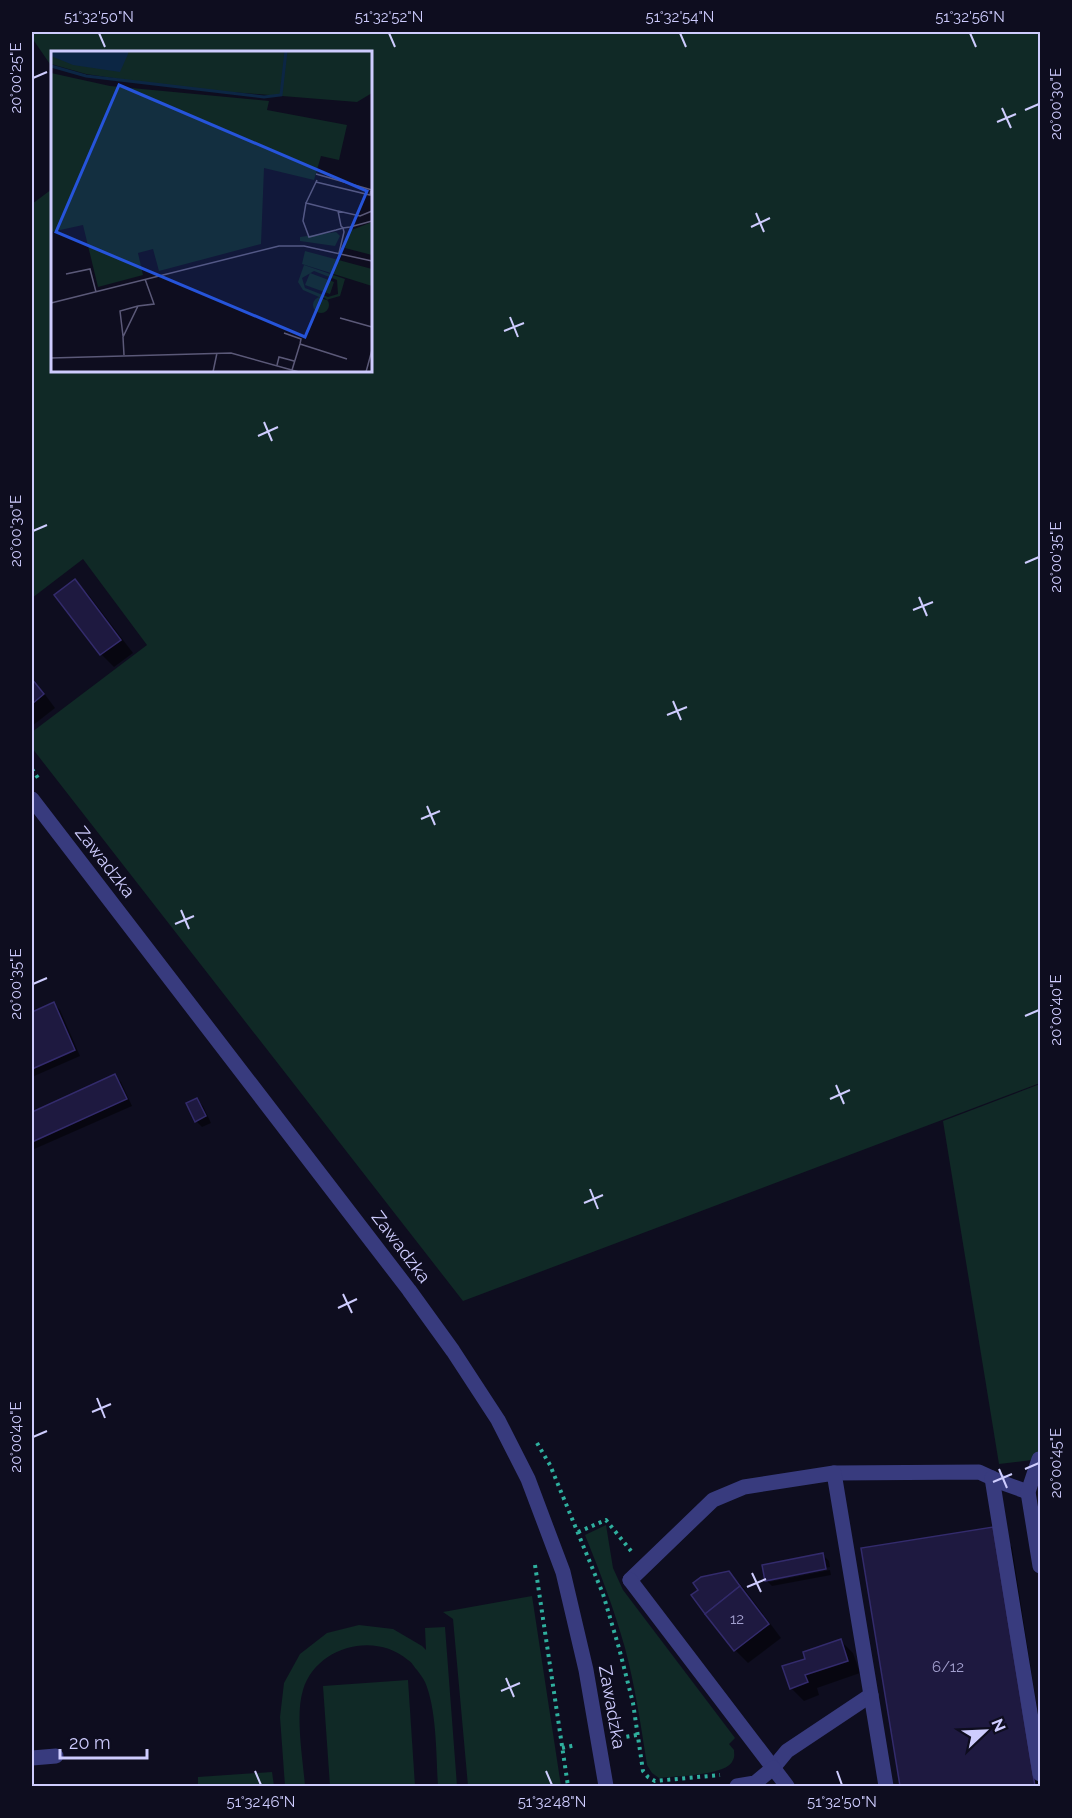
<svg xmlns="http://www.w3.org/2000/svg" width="1072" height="1818" font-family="Raleway,sans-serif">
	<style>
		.green { fill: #102926 }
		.shadow { fill: #0007 }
		.building { fill: #1e1940; stroke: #332b6c; stroke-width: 1.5 }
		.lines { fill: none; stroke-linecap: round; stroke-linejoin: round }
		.path { stroke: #2faf9e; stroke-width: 4; stroke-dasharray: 3 4.5; stroke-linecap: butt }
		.service { stroke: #383b7e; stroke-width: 15 }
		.minor { stroke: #383b7e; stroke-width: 15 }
		.tertiary { stroke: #383b7e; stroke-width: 15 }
		.ticks { fill: none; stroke: #ceccfe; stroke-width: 2 }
		.labels { text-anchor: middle; stroke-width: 4.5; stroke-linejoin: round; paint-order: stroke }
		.number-label { font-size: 15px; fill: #a29fce }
		.street-label { font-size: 18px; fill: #ceccfe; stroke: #0e0d1f }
		.inset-river { fill: none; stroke: #0c2644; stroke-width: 3 }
		.inset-road { fill: none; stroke: #5b5978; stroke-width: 1.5 }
		.view { fill: #2654da; fill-opacity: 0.15; stroke: #2654da; stroke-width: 3 }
		.inset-edge { fill: none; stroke: #ceccfe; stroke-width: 3 }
		.neatline { fill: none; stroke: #ceccfe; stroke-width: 2 }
		.ticks-label { font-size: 15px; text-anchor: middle; fill: #ceccfe }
	</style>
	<rect width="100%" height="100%" fill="#0e0d1f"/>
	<g class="green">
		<polygon points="32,32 1040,32 1040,1083 463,1301 32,748 32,732 147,645 83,559 32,598 32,204 52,189 52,370 370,370 370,52 52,52 52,67 32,38"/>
		<polygon points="1040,1084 1040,1459 999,1464 943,1121"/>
		<path d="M606 1525 613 1568 623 1590 735 1738 729 1744 734 1750C734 1753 735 1757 733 1760 728 1776 674 1776 659 1778L652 1773 647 1765C641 1726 635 1686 625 1648 614 1609 600 1572 585 1535Z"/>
		<polygon points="532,1596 561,1786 468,1786 453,1619 443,1612"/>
		<path d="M359 1625 393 1629 422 1646 426 1650 425 1628 445 1627 457 1786H438C436 1755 437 1710 425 1682 423 1678 420 1674 417 1670 414 1667 412 1662 408 1660 374 1631 316 1647 303 1690 295 1715 303 1760 305 1786H285L280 1717 284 1683 300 1654 327 1633Z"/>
		<polygon points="408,1680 415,1786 330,1786 323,1686"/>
		<polygon points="272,1772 274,1786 198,1786 198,1777"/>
	</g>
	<g class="shadow">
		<polygon points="75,581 88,594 133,653 114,667 101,654 56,595"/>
		<polygon points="32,677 55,708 32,726"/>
		<polygon points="54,1004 60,1010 80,1056 32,1077 32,1013"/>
		<polygon points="115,1076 121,1082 132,1106 32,1150 32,1113"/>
		<polygon points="197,1100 203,1106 211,1123 202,1127 196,1121"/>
		<polygon points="993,1528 1012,1547 1040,1728 1040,1786 902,1786 863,1549"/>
		<polygon points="823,1555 829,1561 830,1567 769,1579 769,1582 830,1570 831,1575 772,1586 766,1580 763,1567"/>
		<polygon points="729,1573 742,1586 781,1638 748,1663 735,1650 693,1595"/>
		<polygon points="840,1640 853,1653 860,1673 817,1688 819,1695 804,1701 791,1688 807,1660"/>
	</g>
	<g class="building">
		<polygon points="75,579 121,640 100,655 54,595"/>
		<polygon points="32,679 44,694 32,704"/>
		<polygon points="54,1002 75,1050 32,1069 32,1012"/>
		<polygon points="115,1074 127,1099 32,1142 32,1112"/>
		<polygon points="197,1098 206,1116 195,1122 186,1103"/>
		<polygon points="993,1527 1035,1786 900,1786 861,1548"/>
		<polygon points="823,1553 826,1569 765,1581 762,1565"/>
		<polygon points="729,1571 740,1586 705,1614 691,1595 698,1590 693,1583 701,1577"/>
		<polygon points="740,1586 769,1624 734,1651 705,1614"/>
		<polygon points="841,1639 848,1661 805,1675 808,1682 790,1689 782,1666 805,1659 803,1652"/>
	</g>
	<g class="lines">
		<g class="path">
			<polyline points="32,769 38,778"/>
			<polyline points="537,1443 550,1465 603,1594 619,1648 633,1703 643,1771 648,1777 655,1781 720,1775"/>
			<polyline points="578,1532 606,1520 631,1551"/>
			<polyline points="535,1565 568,1786"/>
			<polyline points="619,1738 637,1735"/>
			<polyline points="562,1748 576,1745"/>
		</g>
		<g class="service">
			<polyline points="834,1473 979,1472 1003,1483 1028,1492"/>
			<polyline points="992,1478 1040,1774"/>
			<polyline points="630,1580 713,1500 744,1487 834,1473 871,1695 787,1751 773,1768"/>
			<polyline points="871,1695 886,1786"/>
			<polyline points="32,1758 56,1756"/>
		</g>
		<g class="minor">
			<polyline points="1039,1459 1028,1492 1040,1566"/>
			<polyline points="630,1580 787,1786"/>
			<polyline points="737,1786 755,1783 773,1768"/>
		</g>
		<polyline class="tertiary" points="32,799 409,1290 453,1351 498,1420 528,1479 563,1572 586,1670 606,1786"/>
	</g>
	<path class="ticks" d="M99 33 105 47M389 33 395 47M680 33 686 47M970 33 976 47M33 78 47 72M1002 108 1011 128M1025 110 1039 104M997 122 1016 114M756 213 764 232M751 227 770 218M510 317 518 337M504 331 524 323M264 422 272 441M258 436 278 427M33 531 47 525M1025 563 1039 557M919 597 927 616M913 610 933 602M673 701 681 720M667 715 687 707M427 806 435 825M421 819 440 811M181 910 189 929M175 924 194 916M33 984 47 978M1025 1016 1039 1010M836 1085 844 1104M830 1099 850 1090M590 1189 598 1209M584 1203 603 1195M343 1294 352 1313M338 1308 357 1299M97 1398 105 1418M92 1412 111 1404M33 1437 47 1431M999 1469 1007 1488M1025 1469 1039 1463M993 1482 1012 1474M752 1573 761 1592M747 1587 766 1579M506 1678 514 1697M501 1691 520 1683M255 1771 261 1785M546 1771 552 1785M837 1771 842 1785"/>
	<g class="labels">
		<g class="number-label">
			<text x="737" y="1624">12</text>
			<text x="948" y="1672">6/12</text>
		</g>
		<g class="street-label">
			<text transform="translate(105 862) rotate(52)" y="6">Zawadzka</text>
			<text transform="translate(401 1247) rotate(53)" y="6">Zawadzka</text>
			<text transform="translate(612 1707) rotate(80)" y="6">Zawadzka</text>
		</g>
	</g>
	<g transform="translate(51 51)">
		<rect width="321" height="321" fill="#0e0d1f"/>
		<path d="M0 0H321V42L306 51 129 37 35 23 0 13ZM0 22 59 35 218 50 216 59 296 74 288 109 270 105 263 129 213 117 210 193 108 220 102 198 87 202 92 224 47 236 32 174 0 181ZM321 171V204L294 197 298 180ZM285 181 289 185 284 195 249 190V186ZM254 200 321 218V235L251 213ZM253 214 294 228 289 245 275 249 252 239 247 231ZM263 220 286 229 287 243 277 246 254 237 251 227ZM259 222 283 231 279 243 254 234ZM262 254a8 8 0 1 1 16 0a8 8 0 1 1-16 0Z" fill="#102926" fill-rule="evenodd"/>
		<path d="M0 0H77V3L69 21 22 14 0 5Z" fill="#0c2644"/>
		<path class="inset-river" d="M0 15 35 25 213 46 230 44 235 0"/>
		<path class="inset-road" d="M265 123 321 139M265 131 319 144 320 139M255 152 266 129M287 160 309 165 321 160M288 202 293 181 292 177 290 175 287 160 255 152 252 170 258 186 285 179 292 177 299 176 321 170M15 223 39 218 45 241M0 252 228 195H253L321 210M289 267 321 276M233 282 250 288 249 293M72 285 69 260 87 255M73 304 72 286 87 255 103 253 94 228M0 307 180 302 248 321M226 314 228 306 243 310M241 319 249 293 296 308M162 321 166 302M315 321 321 299"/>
		<path class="view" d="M68 34 316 140 254 286 5 181Z"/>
		<rect width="321" height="321" class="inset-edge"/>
	</g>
	<rect width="1072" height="1818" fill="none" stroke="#0e0d1f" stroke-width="66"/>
	<g transform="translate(985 1731) rotate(67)" stroke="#0e0d1f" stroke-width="4.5" paint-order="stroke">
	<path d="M0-4.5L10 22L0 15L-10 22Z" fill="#ceccfe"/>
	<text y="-9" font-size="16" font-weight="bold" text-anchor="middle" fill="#ceccfe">N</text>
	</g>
	<path d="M60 1749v9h87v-9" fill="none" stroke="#ceccfe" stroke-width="3"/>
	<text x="69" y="1749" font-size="18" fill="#ceccfe" stroke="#0e0d1f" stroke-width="4.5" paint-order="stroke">20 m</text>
	<rect x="33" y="33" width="1006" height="1752" class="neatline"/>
	<g class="ticks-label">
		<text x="99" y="22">51°32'50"N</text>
		<text x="389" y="22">51°32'52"N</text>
		<text x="680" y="22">51°32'54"N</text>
		<text x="970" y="22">51°32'56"N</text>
		<text transform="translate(16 78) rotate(-90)" y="5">20°00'25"E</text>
		<text transform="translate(1056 104) rotate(-90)" y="5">20°00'30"E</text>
		<text transform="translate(16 531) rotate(-90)" y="5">20°00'30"E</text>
		<text transform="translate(1056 557) rotate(-90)" y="5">20°00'35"E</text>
		<text transform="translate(16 984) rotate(-90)" y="5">20°00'35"E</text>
		<text transform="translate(1056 1010) rotate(-90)" y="5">20°00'40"E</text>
		<text transform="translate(16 1437) rotate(-90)" y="5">20°00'40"E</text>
		<text transform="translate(1056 1463) rotate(-90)" y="5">20°00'45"E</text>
		<text x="261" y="1807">51°32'46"N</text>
		<text x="552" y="1807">51°32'48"N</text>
		<text x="842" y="1807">51°32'50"N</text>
	</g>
</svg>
